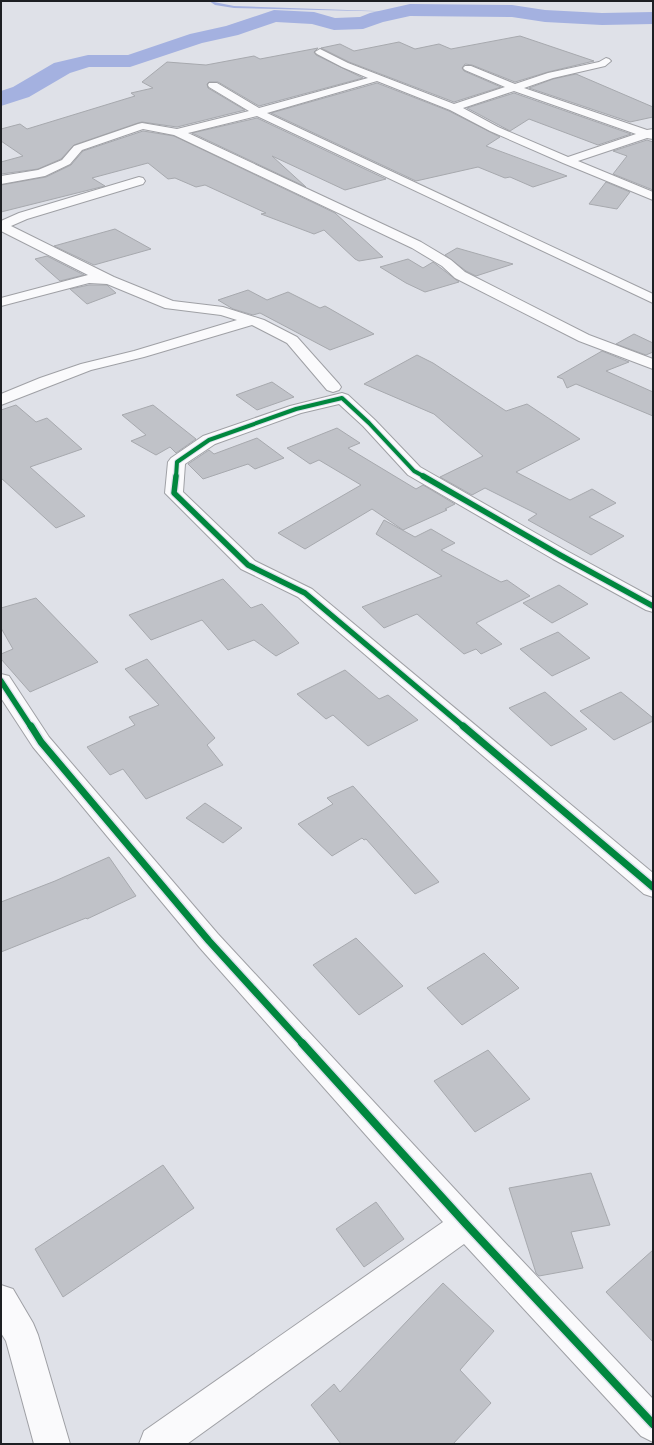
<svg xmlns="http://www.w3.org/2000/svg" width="654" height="1445" font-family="'DejaVu Sans',sans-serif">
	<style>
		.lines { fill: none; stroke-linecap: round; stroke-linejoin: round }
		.stream { fill: #a4b1e0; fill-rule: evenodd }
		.river { fill: #a4b1e0; fill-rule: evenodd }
		.building { fill: #c0c2c8; stroke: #a7a9ae }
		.street-casing { stroke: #9fa0a5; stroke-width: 2 }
		.street { fill: #fafafc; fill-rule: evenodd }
		.cycleway-far3-casing { stroke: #dbdfec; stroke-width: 6 }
		.cycleway-far2-casing { stroke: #dbdfec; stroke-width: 8 }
		.cycleway-far1-casing { stroke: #dbdfec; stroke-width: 10 }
		.cycleway-casing { stroke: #dbdfec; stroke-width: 11 }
		.cycleway-far3 { stroke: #00873e; stroke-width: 4 }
		.cycleway-far2 { stroke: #00873e; stroke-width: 5.5 }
		.cycleway-far1 { stroke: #00873e; stroke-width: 7 }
		.cycleway { stroke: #00873e; stroke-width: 8 }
	</style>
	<rect width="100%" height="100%" fill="#dfe1e8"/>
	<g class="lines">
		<polygon class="stream" points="209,1 234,6 404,12 234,8 215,5"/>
		<polygon class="river" points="410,4 512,5 545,10 602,13 653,12 653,24 602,25 545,22 512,17 410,16 383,22 363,29 334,30 312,24 276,22 238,35 202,43 130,67 89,67 70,73 29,97 1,106 1,91 13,87 54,63 88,55 128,55 190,34 226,26 274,10 314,12 335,18 360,17 370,13"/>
	</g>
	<g class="building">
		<polygon points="520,36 594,61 548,72 515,82 472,65 465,64 462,68 464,71 501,87 454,102 349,62 321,48 340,44 354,51 399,42 415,49 439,44 451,49"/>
		<polygon points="318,48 314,52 316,55 363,78 259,106 218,82 209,82 207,84 208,88 245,110 177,127 142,122 138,123 74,145 61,159 38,169 1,174 1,162 23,156 1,141 1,129 20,124 27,129 135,96 131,93 153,88 142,82 167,62 206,65 254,56 260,59"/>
		<polygon points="576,74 653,107 653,117 630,122 529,88 553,79"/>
		<polygon points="377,83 449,111 500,137 486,146 567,176 533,187 510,177 505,178 478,167 416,181 271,113"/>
		<polygon points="514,93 631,134 598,145 529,119 510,131 467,108"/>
		<polygon points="257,118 386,179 345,190 272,156 306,187 192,133"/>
		<polygon points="143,131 174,136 335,213 383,257 359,261 355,259 324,230 314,234 261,214 266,213 205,185 196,187 175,178 168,179 148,163 92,178 105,186 1,212 1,185 46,177 71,165 83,151"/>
		<polygon points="647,140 653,142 653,190 613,174 627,156 613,151"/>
		<polygon points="606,182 630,192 617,209 589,204"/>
		<polygon points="115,229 151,249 94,265 54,246"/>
		<polygon points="457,248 513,264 476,276 466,271 445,255"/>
		<polygon points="47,256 84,275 60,281 35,259"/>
		<polygon points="408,259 423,268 433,262 459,282 425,292 406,283 380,267"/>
		<polygon points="89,285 107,285 116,293 87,304 70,289"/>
		<polygon points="248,290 267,300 288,292 320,308 325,306 374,334 330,350 260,313 253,315 233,309 218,300"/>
		<polygon points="634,334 653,343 653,352 646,355 616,344"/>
		<polygon points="602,351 629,362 606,371 653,392 653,416 576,384 567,388 563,379 557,377"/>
		<polygon points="417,355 433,363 506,411 527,404 580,439 516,472 570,500 592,489 616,503 589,517 624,536 591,555 528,520 537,514 485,488 472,495 440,477 483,456 434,414 364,384"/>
		<polygon points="272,382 294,397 257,410 236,395"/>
		<polygon points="16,405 36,422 47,418 82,449 30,467 85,516 56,528 1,478 1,410"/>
		<polygon points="153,405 196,439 176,453 170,447 156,455 131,441 146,435 122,415"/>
		<polygon points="337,428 360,443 348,448 416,489 423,485 455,504 445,509 447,510 403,530 372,509 305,549 278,533 361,485 319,460 310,464 287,448"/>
		<polygon points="257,438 284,458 255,469 248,464 203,479 188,464 209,450 214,454"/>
		<polygon points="384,520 415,537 431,529 455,543 441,550 501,582 507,580 530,596 476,623 502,644 481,654 476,649 464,654 417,614 384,628 362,607 442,576 376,534"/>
		<polygon points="223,579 251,608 262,604 299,643 276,656 254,640 228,650 202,620 151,640 129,615"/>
		<polygon points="559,585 588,604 552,623 523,603"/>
		<polygon points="36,598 98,662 30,692 1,659 1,654 13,649 1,628 1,608"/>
		<polygon points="558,632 590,658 552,676 520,649"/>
		<polygon points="147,659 215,738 207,745 223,765 146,799 123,769 110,775 87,747 135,725 129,717 159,705 125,669"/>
		<polygon points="345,670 379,699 388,695 418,720 368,746 333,715 326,719 297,694"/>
		<polygon points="545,692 587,729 551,746 509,708"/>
		<polygon points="621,692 653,718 653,721 614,740 580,711"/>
		<polygon points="353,786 390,827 439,882 415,894 366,839 364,840 362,838 332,856 298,824 333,804 327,798"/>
		<polygon points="205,803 242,828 223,843 186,818"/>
		<polygon points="109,857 136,896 87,919 86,918 1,952 1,902 55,881"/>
		<polygon points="356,938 403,986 359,1015 313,965"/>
		<polygon points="484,953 519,988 462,1025 427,988"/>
		<polygon points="488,1050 530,1099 475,1132 434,1081"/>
		<polygon points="163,1165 194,1208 63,1297 35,1249"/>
		<polygon points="591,1173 610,1225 571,1232 583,1268 539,1276 536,1273 509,1188"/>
		<polygon points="376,1202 404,1239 364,1267 336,1229"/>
		<polygon points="653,1250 653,1342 606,1292"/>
		<polygon points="443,1283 494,1331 460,1370 491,1403 453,1444 341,1444 311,1405 334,1384 340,1392"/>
	</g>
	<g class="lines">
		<defs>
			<g id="street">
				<path d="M320 49 348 63 454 104 505 87 465 70 463 68 465 66H471L515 84 548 73 599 62 606 58 609 59 611 61 605 66 553 78 524 88 647 130 653 129V139L647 138 578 161 653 192V200L563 163 490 131 450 110 377 81 267 113 653 294V303L257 116 188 133 421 242 451 260 465 272 589 335 653 359V369L579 341 455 278 442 266 412 248 174 135 143 129 82 150 70 164 45 176 1 184V176L38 170 62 160 74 146 138 124 142 123 177 129 249 111 209 87 208 85 209 83H217L259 108 368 78 342 67 317 54 315 52ZM514 91 636 134 568 157 498 127 463 108Z"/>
				<polygon points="139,177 143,178 145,181 143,184 27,219 11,226 114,277 173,301 223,307 264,320 297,337 339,384 341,387 339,390 333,392 327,390 287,343 252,325 144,357 91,370 1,405 1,394 40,378 81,364 134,351 237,320 221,315 165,308 107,284 89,283 1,306 1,298 88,275 1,231 1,221 19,213"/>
				<polygon points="342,393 348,395 375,420 420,467 567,551 653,598 653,612 646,610 553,559 408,475 363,426 339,404 301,413 215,444 185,464 183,492 255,561 312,589 653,873 653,897 644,894 298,597 241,569 165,493 168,462 171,458 203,436 290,406"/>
				<polygon points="1,674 9,676 49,737 218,934 477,1213 653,1399 653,1442 641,1436 464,1244 187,1444 139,1444 144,1431 443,1222 200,948 33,747 1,698"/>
				<polygon points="1,1285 13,1289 33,1323 38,1335 70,1444 34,1444 6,1341 1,1333"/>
			</g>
		</defs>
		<use href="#street" class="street-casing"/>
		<use href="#street" class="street"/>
		<defs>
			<polyline id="cycleway-far3" points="176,477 177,462 209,440 296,409 342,398 369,423 414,471 425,477"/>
			<g id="cycleway-far2">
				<polyline points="176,476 174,493 248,565 305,593 464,727"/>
				<polyline points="423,476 560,555 653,606"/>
				<polyline points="1,681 31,727"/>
			</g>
			<g id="cycleway-far1">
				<polyline points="31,726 41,742 209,941 303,1044"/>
				<polyline points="463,726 653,887"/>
			</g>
			<polyline id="cycleway" points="302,1043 466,1224 653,1424"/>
		</defs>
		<use href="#cycleway-far3" class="cycleway-far3-casing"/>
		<use href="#cycleway-far2" class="cycleway-far2-casing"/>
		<use href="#cycleway-far1" class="cycleway-far1-casing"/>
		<use href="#cycleway" class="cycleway-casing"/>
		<use href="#cycleway-far3" class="cycleway-far3"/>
		<use href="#cycleway-far2" class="cycleway-far2"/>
		<use href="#cycleway-far1" class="cycleway-far1"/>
		<use href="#cycleway" class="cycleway"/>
	</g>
	<rect width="654" height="1445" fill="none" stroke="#1d1f23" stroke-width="4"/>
</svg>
